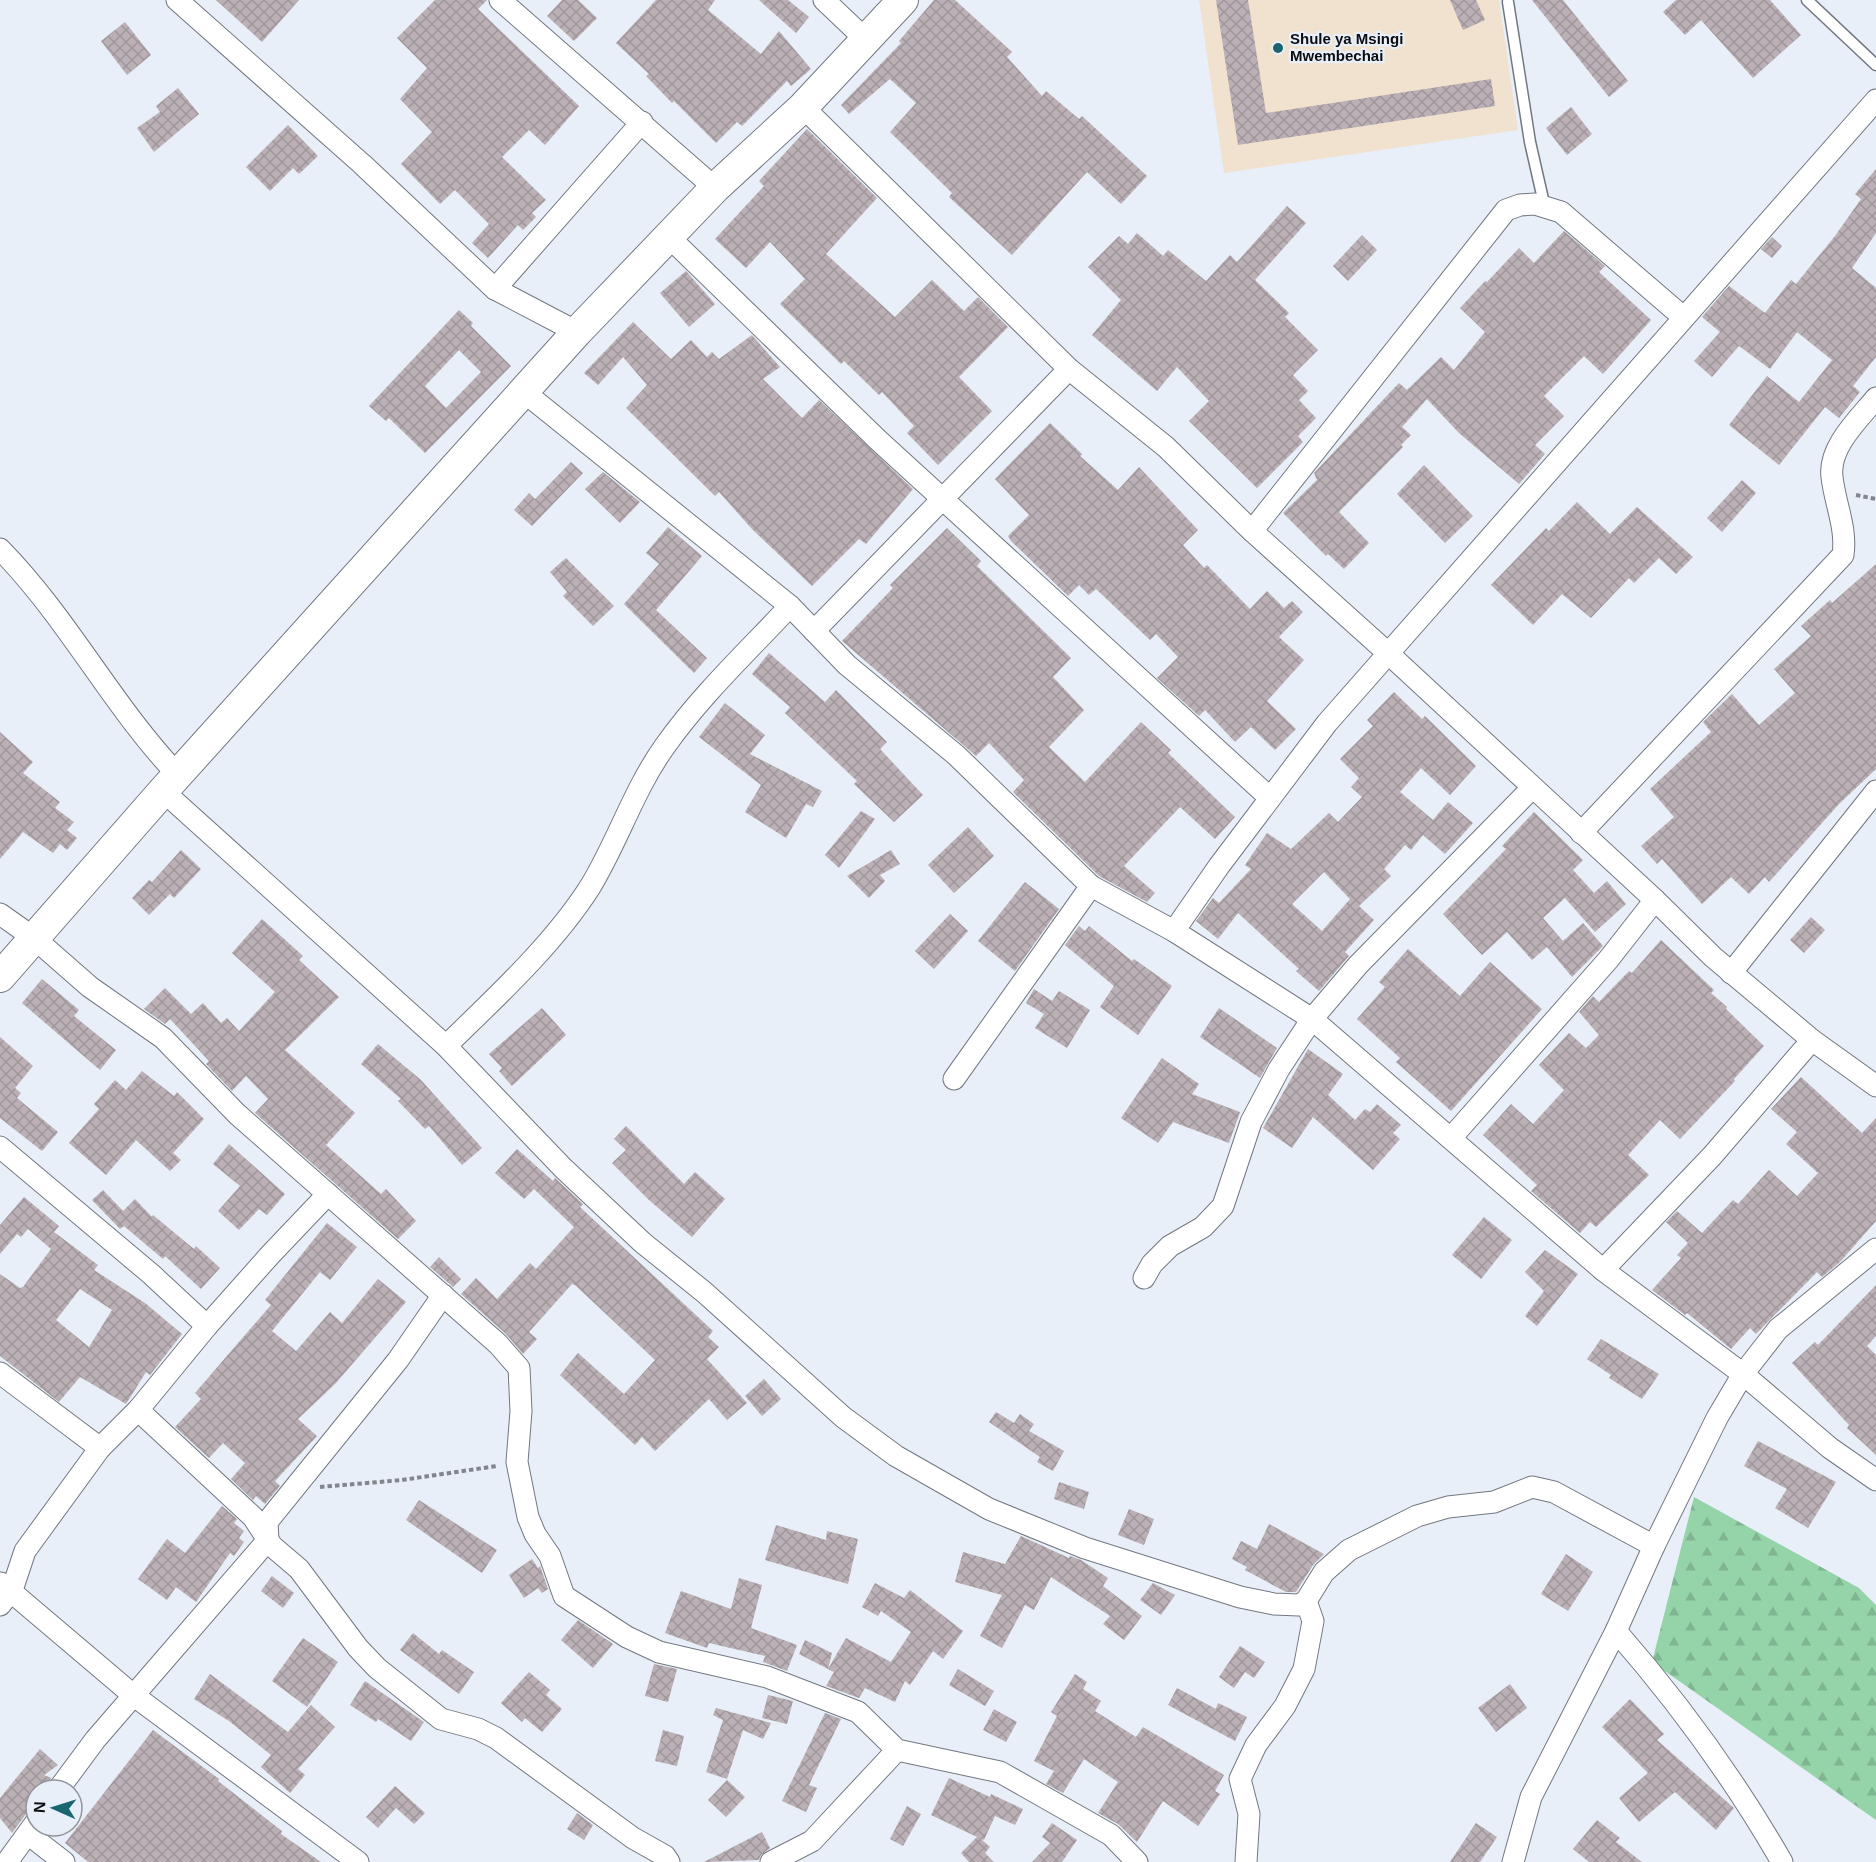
<svg xmlns="http://www.w3.org/2000/svg" width="1876" height="1862" font-family="Helvetica,sans-serif">
	<style>
		.education { fill: #f1e1cf }
		.forest { fill: url(#forest-firs) }
		.building { fill: url(#building-cross-hatch); fill-rule: evenodd }
		.lines { fill: none; stroke-linecap: round; stroke-linejoin: round }
		.lane-casing { stroke: #727880; stroke-width: 13 }
		.street-casing { stroke: #727880; stroke-width: 23 }
		.secondary-casing { stroke: #727880; stroke-width: 32 }
		.path { stroke: #82868c; stroke-width: 4; stroke-dasharray: 4.5 3; stroke-linecap: butt }
		.lane { stroke: #fff; stroke-width: 10 }
		.street { stroke: #fff; stroke-width: 21 }
		.secondary { stroke: #fff; stroke-width: 30 }
		.poi-dot { fill: #1a6570; stroke: #e8eff8; stroke-width: 2 }
		.labels { text-anchor: middle; stroke-width: 4.5; stroke-linejoin: round; paint-order: stroke }
		.poi-label { font-size: 15px; font-weight: bold; fill: #0b0d10; stroke: #e8eff8; text-anchor: start }
	</style>
	<defs>
		<pattern id="forest-firs" width="22" height="20" patternUnits="userSpaceOnUse" patternTransform="scale(1.5)"><rect width="22" height="20" fill="#95d4a9"/><path d="M5 1l3.5 6h-7zM16 11l3.5 6h-7z" fill="#7fb590"/></pattern>
		<pattern id="building-cross-hatch" width="8" height="8" patternUnits="userSpaceOnUse" patternTransform="scale(1.5)"><rect width="8" height="8" fill="#bab0b5"/><path d="M0 0l8 8M0 8l8-8" fill="none" stroke="#9f969b"/></pattern>
	</defs>
	<rect width="100%" height="100%" fill="#e8eff8"/>
	<polygon class="education" points="1199,0 1499,0 1518,130 1224,173"/>
	<polygon class="forest" points="1694,1497 1859,1588 1876,1605 1876,1820 1652,1662"/>
	<g class="building">
		<polygon points="216,0 299,0 262,42"/>
		<polygon points="435,0 487,0 478,9 579,106 545,145 529,130 502,157 546,200 532,213 536,217 523,230 518,225 488,258 472,243 489,224 455,190 440,204 401,164 432,132 400,99 427,68 397,38"/>
		<polygon points="562,0 578,0 597,18 574,41 547,16"/>
		<polygon points="656,0 715,0 708,10 761,54 779,31 811,69 791,86 787,81 742,126 737,122 716,143 674,101 672,103 646,76 649,74 616,43"/>
		<polygon points="759,0 788,0 809,17 796,33"/>
		<polygon points="934,0 955,0 1012,52 1007,57 1042,96 1046,91 1079,119 1082,116 1147,176 1121,204 1087,172 1012,255 949,197 952,193 890,132 916,103 890,79 849,114 841,105 901,43 899,41"/>
		<polygon points="1216,0 1248,0 1266,113 1491,79 1495,106 1238,145"/>
		<polygon points="1450,0 1476,0 1485,20 1463,30"/>
		<polygon points="1532,0 1563,0 1628,81 1609,97"/>
		<polygon points="1676,0 1770,0 1801,35 1753,78 1701,20 1685,35 1663,12"/>
		<polygon points="125,22 151,55 127,75 101,41"/>
		<polygon points="178,88 199,114 154,152 137,128 160,112 156,106"/>
		<polygon points="1571,107 1592,134 1567,155 1546,128"/>
		<polygon points="288,125 318,156 299,174 293,168 270,191 246,167"/>
		<polygon points="807,129 877,198 826,254 895,317 932,280 964,311 978,297 1008,327 959,377 992,411 938,465 907,433 914,426 882,392 879,395 844,361 841,364 780,304 805,279 770,242 746,268 715,239 764,186 759,181"/>
		<polygon points="1876,169 1876,233 1852,268 1876,288 1876,357 1853,386 1860,392 1839,418 1825,407 1779,465 1729,425 1767,376 1799,402 1832,360 1797,332 1770,369 1739,346 1712,377 1694,361 1720,332 1702,317 1729,286 1765,313 1791,280 1796,284 1835,236 1861,199 1855,194"/>
		<polygon points="1287,206 1306,223 1255,280 1289,313 1285,317 1318,350 1293,375 1308,391 1299,400 1316,418 1298,436 1303,442 1257,488 1189,421 1209,401 1177,367 1157,391 1092,335 1121,300 1088,267 1119,236 1128,244 1137,233 1163,256 1168,250 1206,281 1230,255 1237,262"/>
		<polygon points="1564,231 1605,266 1599,272 1651,320 1603,374 1584,356 1544,396 1564,416 1535,445 1545,454 1519,484 1459,433 1427,399 1402,427 1411,435 1401,445 1403,447 1339,512 1369,543 1344,569 1328,554 1326,556 1283,513 1317,480 1314,473 1399,383 1407,390 1441,357 1454,370 1485,332 1460,308 1485,281 1487,282 1519,248 1534,263"/>
		<polygon points="1362,235 1377,250 1348,281 1333,266"/>
		<polygon points="1772,237 1782,246 1772,258 1761,249"/>
		<polygon points="686,271 715,304 689,327 660,293"/>
		<path d="M459 310 473 323 471 326 511 366 425 453 389 418 386 421 369 406ZM459 350 481 372 446 408 425 386Z"/>
		<polygon points="633,322 671,359 691,340 707,357 712,352 719,359 752,335 780,367 763,379 802,418 819,400 913,489 866,544 859,539 812,586 752,529 719,492 715,496 626,408 647,385 623,357 598,385 584,373"/>
		<polygon points="1050,423 1082,454 1080,456 1118,490 1139,467 1198,530 1183,545 1204,568 1207,565 1250,609 1267,591 1284,608 1292,601 1303,612 1279,637 1304,660 1267,701 1296,729 1275,750 1251,727 1235,742 1205,710 1199,716 1157,678 1178,657 1156,634 1150,640 1096,589 1089,595 1079,585 1068,596 1011,541 1008,536 1029,515 995,479"/>
		<polygon points="571,462 583,473 532,526 514,510 529,493 535,499"/>
		<polygon points="1424,465 1473,516 1445,543 1397,494"/>
		<polygon points="603,472 640,502 620,523 585,489"/>
		<polygon points="1742,480 1756,493 1722,532 1707,518"/>
		<polygon points="1577,502 1610,534 1637,507 1693,557 1676,574 1659,558 1634,583 1629,578 1591,618 1562,594 1533,625 1491,585 1546,528 1549,531"/>
		<polygon points="668,527 702,556 656,610 707,658 694,673 624,604 659,564 646,553"/>
		<polygon points="947,528 981,561 977,566 1071,658 1053,677 1084,710 1049,747 1085,782 1141,722 1171,750 1168,753 1235,817 1215,839 1180,807 1124,866 1155,893 1147,902 1099,876 1013,792 1024,780 989,743 976,756 842,641 893,588 890,585"/>
		<polygon points="566,558 614,606 593,626 563,596 567,592 550,572"/>
		<polygon points="1876,564 1876,769 1839,804 1769,882 1765,877 1749,894 1731,877 1702,904 1662,859 1657,864 1641,846 1674,817 1650,789 1711,732 1703,722 1732,694 1759,725 1795,693 1774,669 1811,636 1801,626 1830,600 1832,603"/>
		<polygon points="769,653 825,702 836,690 887,742 880,749 923,795 894,822 854,784 857,781 785,713 790,707 752,674"/>
		<path d="M1394 692 1422 719 1425 716 1476 766 1450 795 1421 768 1400 792 1433 820 1448 802 1473 823 1445 854 1423 835 1411 850 1405 845 1384 869 1391 876 1359 906 1374 920 1345 952 1349 956 1319 991 1296 971 1299 969 1238 913 1218 939 1196 921 1213 898 1219 903 1251 869 1245 865 1267 833 1291 849 1329 813 1338 822 1362 797 1351 787 1359 778 1340 759 1373 726 1367 720ZM1324 872 1350 899 1322 931 1292 904Z"/>
		<polygon points="725,703 765,735 750,754 822,791 813,807 806,804 786,838 745,812 761,785 699,737"/>
		<polygon points="0,732 33,762 23,773 60,802 55,808 74,822 67,830 77,838 67,850 60,844 53,853 23,832 0,859"/>
		<polygon points="861,811 875,819 839,868 825,855"/>
		<polygon points="1534,812 1583,860 1573,870 1594,893 1607,881 1626,904 1595,932 1565,898 1543,918 1563,941 1583,923 1603,946 1572,977 1547,947 1532,960 1507,932 1482,955 1443,914 1506,849 1502,846"/>
		<polygon points="968,827 994,856 954,893 928,865"/>
		<polygon points="181,850 201,869 174,898 170,894 149,915 132,898 149,880 152,882"/>
		<polygon points="891,850 900,864 880,875 885,881 869,898 847,876"/>
		<polygon points="1025,882 1059,909 1015,971 978,941"/>
		<polygon points="950,914 968,931 934,969 915,951"/>
		<polygon points="1811,917 1825,930 1804,953 1790,940"/>
		<polygon points="262,919 303,956 299,960 339,997 285,1050 355,1113 326,1145 381,1194 386,1189 416,1221 398,1239 255,1113 268,1099 246,1076 232,1091 206,1064 209,1061 170,1019 165,1024 144,1009 165,988 191,1014 203,1003 221,1023 227,1018 239,1031 275,992 232,953"/>
		<polygon points="1079,926 1085,931 1089,926 1132,961 1134,959 1172,986 1138,1035 1100,1007 1114,986 1065,945"/>
		<polygon points="1661,940 1714,990 1711,993 1727,1007 1726,1009 1764,1046 1734,1079 1735,1081 1680,1139 1660,1120 1628,1155 1649,1175 1596,1227 1590,1222 1580,1233 1531,1191 1537,1185 1483,1135 1511,1104 1533,1124 1564,1090 1539,1065 1569,1033 1586,1048 1599,1035 1579,1012 1593,996 1599,1002 1629,971 1632,973"/>
		<polygon points="1408,949 1460,996 1490,962 1542,1009 1451,1111 1396,1062 1400,1058 1357,1019 1385,987 1379,982"/>
		<polygon points="42,979 79,1010 74,1016 116,1050 100,1070 22,1003"/>
		<polygon points="1034,989 1052,1001 1059,991 1090,1010 1067,1048 1035,1028 1044,1014 1026,1003"/>
		<polygon points="542,1008 566,1035 512,1086 499,1071 502,1068 489,1054"/>
		<polygon points="1219,1008 1277,1048 1260,1078 1200,1037"/>
		<polygon points="0,1037 33,1066 15,1088 21,1093 17,1098 58,1132 42,1151 0,1118"/>
		<polygon points="378,1044 421,1080 482,1148 462,1165 429,1126 425,1129 398,1101 401,1099 361,1064"/>
		<polygon points="1308,1049 1343,1074 1328,1095 1355,1120 1365,1109 1370,1112 1377,1104 1401,1125 1393,1133 1400,1139 1373,1170 1313,1117 1292,1148 1263,1128"/>
		<polygon points="1162,1058 1199,1084 1192,1094 1240,1112 1229,1143 1173,1122 1158,1143 1121,1118"/>
		<polygon points="142,1071 174,1096 177,1092 204,1119 173,1153 181,1160 170,1171 136,1140 106,1175 69,1143 99,1109 94,1104 115,1080 126,1090"/>
		<polygon points="1801,1077 1862,1133 1876,1118 1876,1221 1840,1262 1822,1277 1817,1272 1756,1334 1750,1328 1731,1349 1687,1313 1685,1315 1652,1290 1681,1258 1677,1255 1688,1243 1666,1222 1677,1211 1702,1233 1733,1200 1738,1204 1769,1170 1797,1196 1818,1173 1786,1144 1797,1132 1771,1109"/>
		<polygon points="626,1126 684,1184 695,1172 725,1199 692,1237 649,1200 612,1163 626,1150 614,1139"/>
		<polygon points="229,1144 285,1194 267,1215 259,1209 239,1230 218,1211 240,1186 213,1164"/>
		<polygon points="517,1149 553,1181 555,1178 583,1204 580,1207 713,1331 708,1337 719,1347 707,1359 747,1403 727,1420 709,1399 655,1451 642,1437 635,1445 560,1375 578,1353 624,1394 655,1360 575,1285 572,1284 529,1332 537,1339 523,1354 506,1334 461,1294 476,1278 497,1299 530,1263 536,1269 574,1227 534,1189 524,1199 495,1173"/>
		<polygon points="103,1190 123,1211 135,1199 152,1217 153,1215 194,1249 196,1246 220,1268 201,1289 165,1256 163,1259 124,1226 120,1229 92,1200"/>
		<path d="M24 1197 59 1226 54 1232 98 1265 94 1270 145 1303 182 1334 150 1375 146 1372 126 1404 80 1377 59 1402 0 1356V1274L20 1288 23 1287 51 1249 28 1229 21 1237 17 1234 0 1254V1225ZM80 1289 112 1310 89 1347 56 1320Z"/>
		<polygon points="1484,1217 1512,1240 1481,1279 1452,1255"/>
		<polygon points="327,1223 357,1247 330,1280 320,1272 272,1331 296,1351 330,1312 342,1323 378,1279 406,1302 335,1384 298,1419 317,1436 275,1481 280,1486 265,1504 256,1496 253,1500 231,1479 245,1463 223,1443 209,1458 175,1427 201,1399 195,1393 271,1305 265,1300"/>
		<polygon points="1545,1250 1578,1274 1537,1326 1525,1316 1544,1291 1525,1272"/>
		<polygon points="439,1257 461,1279 453,1287 430,1267"/>
		<polygon points="1876,1285 1876,1336 1867,1346 1876,1355 1876,1455 1847,1428 1849,1425 1792,1363 1815,1342 1818,1345"/>
		<polygon points="1601,1339 1659,1374 1642,1399 1609,1378 1611,1375 1587,1359"/>
		<polygon points="764,1379 781,1399 762,1416 745,1396"/>
		<polygon points="996,1412 1014,1423 1020,1414 1034,1424 1029,1431 1064,1451 1053,1471 1037,1462 1040,1457 989,1422"/>
		<polygon points="1758,1441 1836,1482 1808,1528 1775,1508 1787,1489 1744,1466"/>
		<polygon points="1059,1482 1089,1492 1084,1509 1054,1499"/>
		<polygon points="419,1500 497,1550 482,1573 406,1520"/>
		<polygon points="222,1506 237,1519 234,1523 244,1531 239,1538 244,1542 234,1556 230,1553 196,1602 176,1587 167,1600 138,1579 167,1539 185,1553"/>
		<polygon points="1129,1509 1154,1519 1144,1545 1118,1535"/>
		<polygon points="1269,1524 1324,1554 1313,1565 1296,1592 1286,1592 1245,1570 1247,1567 1232,1559 1241,1541 1257,1549"/>
		<polygon points="776,1525 826,1540 827,1531 858,1539 848,1584 765,1560"/>
		<polygon points="1021,1536 1069,1558 1070,1556 1081,1560 1108,1578 1103,1586 1142,1616 1124,1640 1103,1624 1110,1616 1051,1577 1034,1610 1025,1605 1002,1648 980,1636 1002,1595 955,1582 963,1552 1005,1564"/>
		<polygon points="1566,1554 1593,1572 1568,1611 1541,1594"/>
		<polygon points="532,1559 538,1568 540,1566 548,1589 542,1593 538,1588 524,1598 509,1575"/>
		<polygon points="272,1576 294,1593 283,1608 261,1591"/>
		<polygon points="739,1578 762,1585 751,1628 797,1645 787,1671 763,1662 765,1656 709,1643 707,1648 665,1633 681,1591 731,1609"/>
		<polygon points="875,1583 904,1598 910,1590 963,1631 943,1659 933,1651 910,1685 905,1681 895,1702 865,1688 859,1698 826,1686 834,1672 828,1669 846,1638 891,1662 911,1632 881,1611 878,1616 862,1607"/>
		<polygon points="1153,1583 1175,1595 1161,1615 1140,1600"/>
		<polygon points="578,1620 613,1644 593,1668 561,1640"/>
		<polygon points="413,1633 439,1654 442,1650 474,1672 459,1694 400,1650"/>
		<polygon points="303,1638 338,1662 307,1707 272,1681"/>
		<polygon points="805,1640 832,1653 828,1669 799,1654"/>
		<polygon points="1240,1646 1265,1662 1254,1678 1245,1672 1234,1688 1219,1677"/>
		<polygon points="654,1664 677,1669 668,1702 645,1696"/>
		<polygon points="958,1669 994,1691 985,1706 949,1685"/>
		<polygon points="529,1672 550,1690 546,1695 562,1709 542,1732 525,1718 522,1722 501,1703"/>
		<polygon points="210,1674 288,1732 311,1705 335,1727 298,1769 305,1775 290,1793 261,1767 271,1755 229,1721 194,1699"/>
		<polygon points="1075,1674 1087,1682 1083,1689 1101,1701 1095,1711 1136,1737 1143,1727 1224,1775 1215,1791 1220,1794 1198,1826 1163,1801 1137,1842 1118,1824 1098,1813 1118,1782 1084,1759 1063,1793 1046,1784 1054,1771 1034,1761 1057,1716 1051,1712"/>
		<polygon points="365,1681 424,1722 411,1741 378,1719 376,1722 350,1705"/>
		<polygon points="1510,1684 1527,1708 1496,1732 1478,1708"/>
		<polygon points="1177,1688 1216,1709 1218,1703 1247,1717 1235,1741 1168,1705"/>
		<polygon points="768,1695 793,1701 787,1724 762,1718"/>
		<polygon points="1630,1699 1664,1734 1657,1740 1734,1808 1716,1830 1675,1792 1639,1822 1619,1798 1648,1773 1602,1727"/>
		<polygon points="716,1708 771,1723 763,1739 743,1730 727,1779 706,1772 723,1720 713,1715"/>
		<polygon points="994,1709 1017,1722 1006,1742 983,1730"/>
		<polygon points="825,1713 841,1719 809,1785 817,1788 806,1812 782,1801"/>
		<polygon points="153,1730 219,1779 218,1781 282,1831 281,1834 321,1862 88,1862 65,1843"/>
		<polygon points="663,1730 684,1736 677,1766 655,1761"/>
		<polygon points="40,1749 58,1765 44,1775 51,1778 45,1790 36,1790 36,1809 26,1814 12,1833 0,1818 0,1798"/>
		<polygon points="949,1778 990,1797 991,1794 1023,1809 1015,1825 995,1816 984,1840 981,1839 990,1847 985,1853 994,1862 969,1862 961,1853 977,1837 931,1815"/>
		<polygon points="727,1780 745,1797 726,1817 708,1800"/>
		<polygon points="395,1786 425,1813 414,1824 396,1808 378,1828 366,1817"/>
		<polygon points="907,1806 921,1814 903,1846 890,1839"/>
		<polygon points="577,1813 593,1825 584,1840 567,1829"/>
		<polygon points="1597,1820 1620,1838 1616,1842 1642,1862 1589,1862 1573,1849"/>
		<polygon points="1052,1823 1077,1840 1062,1862 1032,1862 1050,1843 1042,1837"/>
		<polygon points="1476,1823 1497,1837 1480,1862 1450,1862"/>
		<polygon points="762,1832 770,1848 761,1855 759,1860 704,1862"/>
	</g>
	<g class="lines">
		<defs>
			<g id="lane">
				<polyline points="1807,0 1876,65"/>
				<polyline points="1508,2 1530,142 1545,208"/>
			</g>
			<g id="street">
				<polyline points="177,0 362,164 495,289 577,332"/>
				<polyline points="500,0 715,188"/>
				<polyline points="824,0 864,38"/>
				<polyline points="803,107 1069,369 1166,447 1252,531 1390,655 1655,900 1713,957 1812,1040 1876,1086"/>
				<polyline points="670,238 878,440 1270,798"/>
				<polyline points="495,289 642,122"/>
				<polyline points="524,392 790,606 847,665 956,755 1091,886 1174,931 1312,1019 1603,1270 1743,1374 1830,1448 1876,1480"/>
				<polyline points="1252,531 1506,210 1520,205 1535,204 1561,212 1683,317"/>
				<path d="M0 549C68 618 112 706 178 775"/>
				<polyline points="814,631 1069,369"/>
				<polyline points="163,791 446,1046 563,1168 643,1243 704,1292 843,1417 896,1456 989,1509 1085,1548 1240,1597 1274,1604 1299,1605 1306,1601 1324,1572 1349,1550 1417,1516 1448,1507 1494,1502 1532,1487 1554,1492 1654,1546"/>
				<path d="M1581 833 1843 555C1847 528 1835 504 1832 477 1828 447 1859 419 1876 398"/>
				<polyline points="0,914 34,938 90,987 163,1038 237,1114 498,1344 519,1368 521,1411 517,1462 528,1517 535,1534 550,1556 564,1596 627,1637 659,1652 767,1677 858,1712 897,1750 1000,1772 1111,1835 1137,1862"/>
				<polyline points="1174,931 1219,866 1327,723 1876,100"/>
				<polyline points="1731,973 1876,791"/>
				<path d="M446 1046C495 998 553 945 590 887 618 841 634 789 665 746 701 695 748 651 790 606"/>
				<polyline points="954,1079 1091,886"/>
				<polyline points="1451,1138 1608,960 1655,900"/>
				<polyline points="0,1147 151,1274 207,1326"/>
				<polyline points="1603,1270 1712,1156 1812,1040"/>
				<polyline points="1144,1278 1152,1264 1170,1246 1203,1227 1223,1206 1251,1122 1279,1069 1312,1019 1358,965 1532,788"/>
				<polyline points="0,1373 100,1448"/>
				<polyline points="138,1410 253,1517 272,1546 299,1569 358,1648 377,1668 441,1719 478,1729 496,1738 633,1838 665,1856 669,1862"/>
				<polyline points="1,1583 133,1695 358,1862"/>
				<polyline points="0,1605 12,1590 25,1551 100,1448 138,1410 207,1326 270,1255 328,1194"/>
				<path d="M1616 1631C1678 1702 1735 1780 1782 1862"/>
				<polyline points="58,1790 95,1740 268,1540 267,1522 398,1360 443,1295"/>
				<polyline points="28,1834 64,1862"/>
				<polyline points="7,1862 36,1822"/>
				<polyline points="771,1862 812,1841 897,1750"/>
				<polyline points="1246,1862 1249,1814 1240,1779 1256,1745 1285,1706 1304,1669 1313,1621 1306,1601"/>
				<polyline points="1513,1862 1531,1797 1616,1631 1654,1546 1717,1418 1743,1374 1778,1329 1876,1249"/>
			</g>
			<polyline id="secondary" points="0,977 163,791 577,332 715,188 803,107 903,0"/>
		</defs>
		<use href="#lane" class="lane-casing"/>
		<use href="#street" class="street-casing"/>
		<use href="#secondary" class="secondary-casing"/>
		<g class="path">
			<polyline points="1856,495 1876,499"/>
			<polyline points="320,1487 402,1480 497,1466"/>
		</g>
		<use href="#lane" class="lane"/>
		<use href="#street" class="street"/>
		<use href="#secondary" class="secondary"/>
	</g>
	<circle class="poi-dot" cx="1278" cy="48" r="6"/>
	<g class="labels">
		<g class="poi-label">
			<text x="1290" y="44">Shule ya Msingi<tspan x="1290" dy="17">Mwembechai</tspan></text>
		</g>
	</g>
	<g transform="translate(54 1808) rotate(273)"><circle r="28" fill="#e8eff8" stroke="#90959b" stroke-width="1.5"/>
	<path d="M0-4.5L10 22L0 15L-10 22Z" fill="#1a6570"/>
	<text y="-9" font-size="16" font-weight="bold" text-anchor="middle" fill="#0b0d10">N</text>
	</g>
</svg>
